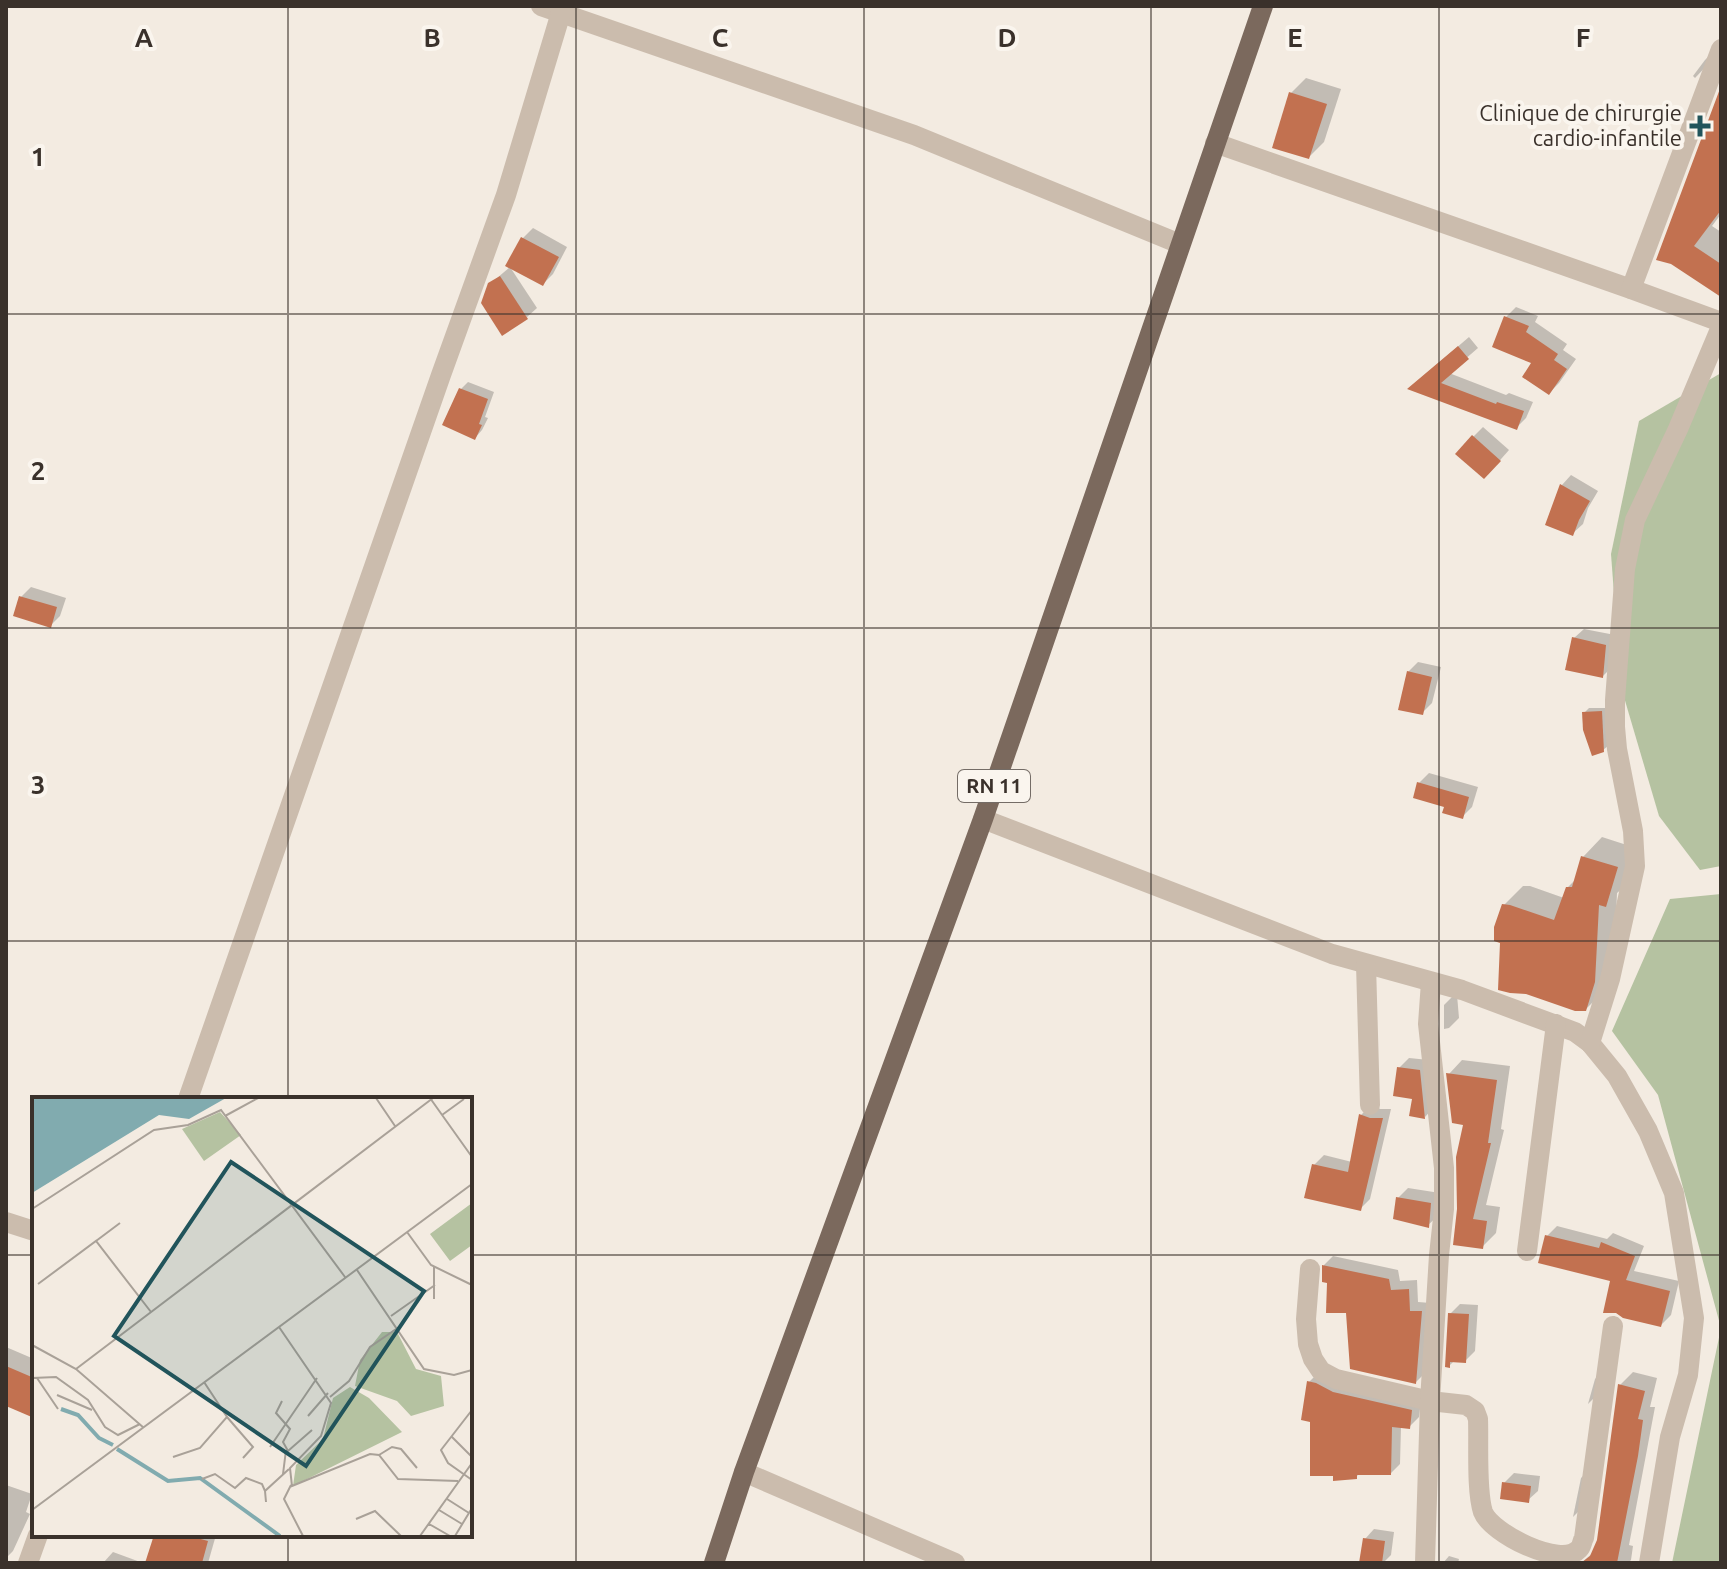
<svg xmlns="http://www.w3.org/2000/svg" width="1727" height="1569" font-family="Ubuntu,sans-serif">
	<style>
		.green { fill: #b5c2a1 }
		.shadow { fill: #0003 }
		.building { fill: #c27150 }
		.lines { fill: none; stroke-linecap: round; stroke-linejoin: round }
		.minor { stroke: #cbbcad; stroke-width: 20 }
		.major { stroke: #7b695d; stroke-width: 20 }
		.grid { fill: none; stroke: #3a312b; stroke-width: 2; stroke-opacity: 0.55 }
		.poi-dot { fill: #21545b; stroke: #faf5ee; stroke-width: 3 }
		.labels { text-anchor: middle; stroke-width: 8; stroke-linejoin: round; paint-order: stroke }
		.shield { fill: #faf5ee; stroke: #746c66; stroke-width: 2 }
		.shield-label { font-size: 20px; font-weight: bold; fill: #3a312b }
		.poi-label { font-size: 22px; fill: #3a312b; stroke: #faf5ee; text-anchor: end }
		.inset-river { fill: none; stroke: #81abaf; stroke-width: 4 }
		.inset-road { fill: none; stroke: #a9a198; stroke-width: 2 }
		.view { fill: #21545b; fill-opacity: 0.15; stroke: #21545b; stroke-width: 4 }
		.inset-edge { fill: none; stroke: #3a312b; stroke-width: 4 }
		.grid-label { font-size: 26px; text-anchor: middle; font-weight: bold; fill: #3a312b; stroke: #faf5ee; stroke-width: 8; stroke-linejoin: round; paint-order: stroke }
	</style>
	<rect width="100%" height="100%" fill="#f3ebe1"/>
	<g class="green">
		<polygon points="1721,373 1721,866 1700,870 1659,816 1621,687 1611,554 1639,421"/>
		<polygon points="1721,894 1721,1563 1672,1563 1721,1328 1658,1095 1612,1031 1670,899"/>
	</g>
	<g class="shadow">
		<polygon points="1720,45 1715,57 1695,78 1693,76 1705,60"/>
		<polygon points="1306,78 1341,89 1324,142 1309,157 1291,93"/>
		<polygon points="1721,92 1721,214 1712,226 1721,232 1721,295 1672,262"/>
		<polygon points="533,228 567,247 553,274 543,284 508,265 523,238"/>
		<polygon points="510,267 537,308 527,317 490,284"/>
		<polygon points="1516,307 1538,316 1535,322 1567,344 1563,350 1576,359 1559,383 1549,393 1534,362 1494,345 1506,317"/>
		<polygon points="1469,337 1478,348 1449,373 1506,395 1509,393 1533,402 1526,418 1516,428 1420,379"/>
		<polygon points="468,382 494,392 485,417 488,418 482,430 475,438 460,390"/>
		<polygon points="1483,427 1509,450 1494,467 1473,437"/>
		<polygon points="1571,475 1598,491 1588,508 1583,524 1573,533 1562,485"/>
		<polygon points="31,587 66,598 60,616 50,626 21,597"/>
		<polygon points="1584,629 1615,635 1613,666 1603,676 1574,638"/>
		<polygon points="1418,662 1441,667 1432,703 1422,713 1408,672"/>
		<polygon points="1589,708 1606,708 1608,746 1603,750 1584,713"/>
		<polygon points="1429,773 1478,787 1472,807 1462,817 1419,783"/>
		<polygon points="1602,837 1636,848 1625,886 1617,893 1614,961 1605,990 1586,1009 1503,906 1523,886 1530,886 1564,898 1567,888 1576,879 1583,857"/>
		<polygon points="1454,995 1457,995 1459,1018 1449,1028 1444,1029 1444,1005"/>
		<polygon points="1409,1058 1429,1060 1434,1107 1425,1117 1399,1068"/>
		<polygon points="1462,1060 1510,1066 1501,1129 1504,1130 1486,1205 1500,1207 1496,1233 1482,1247 1455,1243 1466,1123 1449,1074"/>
		<polygon points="1371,1105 1380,1109 1391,1109 1370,1199 1360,1209 1314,1165 1324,1155 1352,1162 1361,1115"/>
		<polygon points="1408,1188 1440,1193 1438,1216 1428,1225 1398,1198"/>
		<polygon points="1557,1226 1607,1239 1613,1233 1644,1246 1634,1271 1679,1281 1671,1315 1661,1325 1613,1280 1547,1236"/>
		<polygon points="1333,1256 1398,1270 1400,1281 1417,1280 1418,1302 1431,1303 1425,1373 1416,1382 1348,1311 1329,1281 1324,1280 1324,1265"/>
		<polygon points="1460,1304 1478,1305 1475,1351 1465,1361 1455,1360 1449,1366 1450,1314"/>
		<polygon points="6,1347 34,1359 34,1412 6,1403"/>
		<polygon points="1633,1372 1657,1378 1650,1407 1655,1407 1629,1545 1633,1546 1631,1560 1628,1563 1581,1563 1594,1552 1599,1541 1620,1385"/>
		<polygon points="1318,1373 1421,1401 1419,1417 1409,1427 1401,1426 1400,1464 1391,1473 1360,1473 1356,1477 1312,1420 1309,1382"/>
		<polygon points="1601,1373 1598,1394 1588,1404 1595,1379"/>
		<polygon points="1592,1467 1587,1503 1573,1517 1581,1478"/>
		<polygon points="1514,1473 1540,1476 1538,1491 1528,1500 1504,1483"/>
		<polygon points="6,1485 32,1494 26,1512 30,1514 13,1551 6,1558"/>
		<polygon points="1374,1529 1394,1532 1391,1555 1383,1563 1365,1563 1365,1539"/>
		<polygon points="156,1535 216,1535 208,1563 160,1563"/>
		<polygon points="113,1552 143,1563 103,1563"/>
		<polygon points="1449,1556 1459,1559 1458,1563 1443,1563"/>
	</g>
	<g class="building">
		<polygon points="1721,86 1721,210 1694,246 1721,264 1721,297 1671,264 1656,260"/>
		<polygon points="1289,92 1327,104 1309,159 1272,148"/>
		<polygon points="521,237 559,257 543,286 505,266"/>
		<polygon points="500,276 528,319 502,336 481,303 488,283"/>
		<polygon points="1504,316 1529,326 1526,332 1558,354 1554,360 1567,369 1549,395 1522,377 1531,363 1492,347"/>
		<polygon points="1458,346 1469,359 1441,383 1496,404 1497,402 1524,411 1517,430 1407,389"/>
		<polygon points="459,388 488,399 479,424 482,425 475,440 442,425"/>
		<polygon points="1472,435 1501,461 1484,479 1455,454"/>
		<polygon points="1560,484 1590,501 1579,520 1573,536 1545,525"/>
		<polygon points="19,596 57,607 51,628 13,616"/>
		<polygon points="1572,637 1606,645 1603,678 1565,670"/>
		<polygon points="1407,671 1432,677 1423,715 1398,710"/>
		<polygon points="1602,711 1604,752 1592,756 1583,730 1582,712"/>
		<polygon points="1417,782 1469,797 1463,819 1442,813 1444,807 1413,798"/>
		<polygon points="1581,856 1618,867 1606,907 1599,905 1595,982 1586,1011 1575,1011 1526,994 1510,993 1498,990 1500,943 1494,941 1494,927 1502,904 1510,905 1554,920 1566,887 1572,887"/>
		<polygon points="1397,1067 1420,1070 1425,1119 1409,1116 1412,1099 1393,1096"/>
		<polygon points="1446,1073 1497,1080 1488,1143 1491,1143 1473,1219 1487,1221 1483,1249 1453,1245 1457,1209 1456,1157 1463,1125 1452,1123"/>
		<polygon points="1359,1114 1370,1118 1383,1118 1361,1211 1304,1198 1312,1164 1348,1172"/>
		<polygon points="1396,1197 1431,1203 1429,1228 1393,1219"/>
		<polygon points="1545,1235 1599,1248 1601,1242 1635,1256 1626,1280 1670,1291 1661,1327 1623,1318 1616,1313 1603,1313 1610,1281 1538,1263"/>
		<polygon points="1322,1265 1389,1279 1391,1290 1409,1289 1410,1311 1422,1311 1416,1384 1350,1369 1346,1313 1326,1313 1327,1283 1322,1282"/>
		<polygon points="1448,1313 1469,1314 1466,1363 1450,1362 1450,1368 1445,1367"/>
		<polygon points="6,1366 34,1378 34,1418 6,1406"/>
		<polygon points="1307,1381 1316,1383 1333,1392 1412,1410 1410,1429 1392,1427 1391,1475 1357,1475 1357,1479 1333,1481 1333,1476 1310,1476 1310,1422 1301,1420"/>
		<polygon points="1618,1384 1645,1391 1638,1419 1643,1420 1638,1456 1617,1563 1581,1563 1590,1556 1597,1540"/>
		<polygon points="1502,1482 1531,1486 1529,1503 1500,1499"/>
		<polygon points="154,1535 186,1535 208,1541 202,1563 145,1563"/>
		<polygon points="1363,1538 1385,1541 1382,1563 1359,1563"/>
	</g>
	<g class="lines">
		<g class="minor">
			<polyline points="541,6 914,135 1180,244"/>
			<polyline points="1215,143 1631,289 1721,322"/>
			<polyline points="1631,289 1721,49"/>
			<polyline points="983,819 1332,954 1462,990 1575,1032 1590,1043 1617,1076 1648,1131 1674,1193 1694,1318 1688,1375 1670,1437 1649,1563"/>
			<polyline points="1366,964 1370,1105"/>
			<polyline points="1590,1043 1610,979 1635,866 1633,831 1617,749 1615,727 1615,700 1625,569 1635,520 1678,429 1721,327"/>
			<polyline points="188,1099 441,375 506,195 563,6"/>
			<polyline points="6,1222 34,1231"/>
			<polyline points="1527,1251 1556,1024"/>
			<path d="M1310 1269 1306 1319 1308 1344 1313 1359 1321 1371 1336 1379 1430 1401 1466 1405 1475 1411 1478 1419C1479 1443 1476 1491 1483 1512 1491 1533 1561 1569 1579 1549 1582 1546 1582 1541 1584 1538L1613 1326"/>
			<polyline points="744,1472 955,1563"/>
			<polyline points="28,1563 38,1535"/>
			<polyline points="1425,1563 1430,1401 1439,1255 1444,1209 1444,1168 1428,1024 1431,982"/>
		</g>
		<polyline class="major" points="714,1563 744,1472 983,819 1263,6"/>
	</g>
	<path class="grid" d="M288 6V1099M576 6V1563M864 6V1563M1151 6V1563M1439 6V1563M6 314H1721M6 628H1721M6 941H1721M6 1255H34M470 1255H1721M288 1535V1563"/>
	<path class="poi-dot" d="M1696 114h8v8h8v8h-8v8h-8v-8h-8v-8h8z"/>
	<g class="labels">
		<rect class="shield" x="958" y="770" width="72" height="32" rx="6"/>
		<g class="shield-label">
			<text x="994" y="793">RN 11</text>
		</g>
		<g class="poi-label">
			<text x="1682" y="121">Clinique de chirurgie<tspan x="1682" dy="25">cardio-infantile</tspan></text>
		</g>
	</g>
	<g transform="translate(32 1097)">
		<rect width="440" height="440" fill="#f3ebe1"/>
		<path d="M188 15 209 38 172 64 150 32ZM440 106V148L418 164 398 137ZM350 235H365L384 272 409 279 412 309 379 319 365 304 323 289 328 263ZM318 290 337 301 370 335 261 389 264 368 291 342 301 301Z" fill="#b5c2a1"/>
		<path d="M0 1H194L157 22 127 18 0 96Z" fill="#81abaf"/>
		<path class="inset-river" d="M29 312 46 318 67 341 81 348M85 352 136 384 168 381 248 439"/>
		<path class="inset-road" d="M344 1 363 29M398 1 440 60M410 18 432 2M193 19 226 1M0 112 122 33 156 28 189 13 313 180M375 135 399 168 440 188M64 144 88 126M402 170V202M325 173 392 272 422 278 440 273M6 187 64 144 119 215M359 219 403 188M247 230 299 306 289 339 258 371 260 389 338 357 347 358 366 382 426 384M0 248 44 272 112 331M44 272 401 1M0 281 24 280 56 303 73 330 86 338 108 327M5 281 26 312M25 298 60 313M298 300 317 284 338 250 367 230M250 304 244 316 258 332 251 345 256 354 280 333M440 313 409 353 416 366 440 383M276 319 296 296M195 320 221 350 211 361M420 340 440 360M238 350 285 281M347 358 360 350 369 352 385 371M141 360 168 351 195 320 172 285M251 377 254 353M170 382 183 377 203 391 214 381 230 387 233 394M259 388 252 402 271 439M415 402 437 416M234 405 233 394 257 372M0 413 440 87M407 413 430 427M324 422 343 414 369 439M397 427 418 439M388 439 440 366M423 439 440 411"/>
		<path class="view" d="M199 65 392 194 274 369 82 239Z"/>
		<rect width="440" height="440" class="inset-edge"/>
	</g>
	<g class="grid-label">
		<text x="144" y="47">A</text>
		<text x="432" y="47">B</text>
		<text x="720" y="47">C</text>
		<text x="1007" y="47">D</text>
		<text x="1295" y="47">E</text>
		<text x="1583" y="47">F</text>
		<text x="38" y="166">1</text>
		<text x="38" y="480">2</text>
		<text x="38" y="794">3</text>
	</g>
	<rect width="1727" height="1569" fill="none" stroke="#3a312b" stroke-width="16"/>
</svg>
